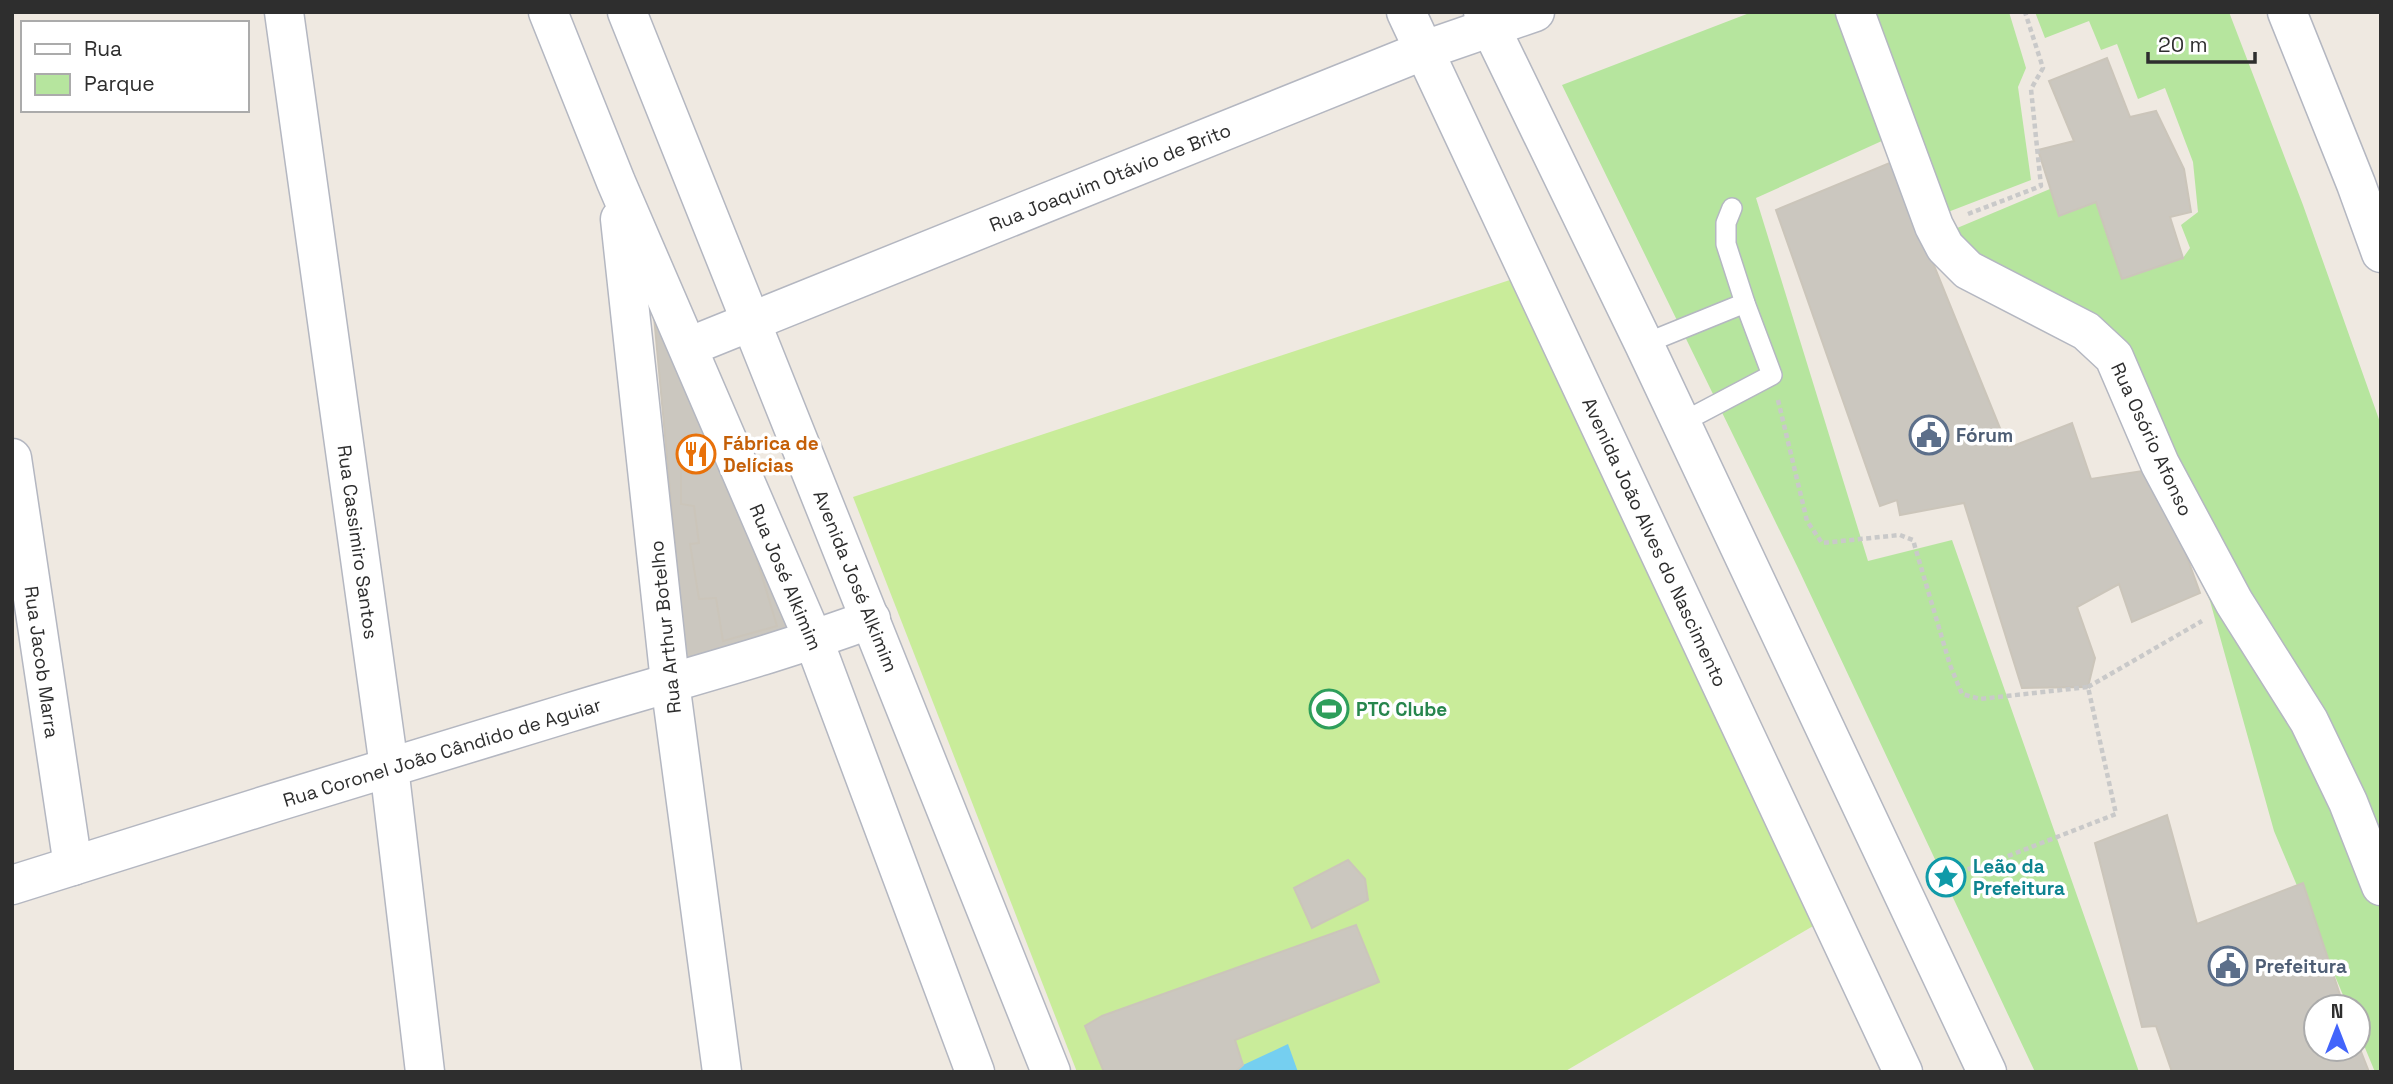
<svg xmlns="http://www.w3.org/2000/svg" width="2393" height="1084" font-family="'Space Grotesk',sans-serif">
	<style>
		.green { fill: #b6e59e }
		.pitch { fill: #c9ec9a }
		.water { fill: #75cff0 }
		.building { fill: #cbc7bf; stroke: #cbc5ba; stroke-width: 2 }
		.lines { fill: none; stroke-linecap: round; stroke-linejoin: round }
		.service-casing { stroke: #b4b7c1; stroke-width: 22 }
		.minor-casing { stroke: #b4b7c1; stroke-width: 41 }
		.secondary-casing { stroke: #b4b7c1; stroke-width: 41 }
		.path { stroke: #c9c9c9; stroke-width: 4.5; stroke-dasharray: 5 3.5; stroke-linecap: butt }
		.service { stroke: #fff; stroke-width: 19 }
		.minor { stroke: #fff; stroke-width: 38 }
		.secondary { stroke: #fff; stroke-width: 38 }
		.labels { text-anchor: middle; stroke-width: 7; stroke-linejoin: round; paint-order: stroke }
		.street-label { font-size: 19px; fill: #2e2e2e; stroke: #fff }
		.service-label { font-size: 19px; font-weight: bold; fill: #4e5e75; stroke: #fff; text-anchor: start }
		.food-label { font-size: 19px; font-weight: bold; fill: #c56008; stroke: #fff; text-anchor: start }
		.leisure-label { font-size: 19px; font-weight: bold; fill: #27864d; stroke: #fff; text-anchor: start }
		.culture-label { font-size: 19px; font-weight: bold; fill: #0d838f; stroke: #fff; text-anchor: start }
	</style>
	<rect width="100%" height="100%" fill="#efe9e1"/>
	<g class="green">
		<polygon points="1752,12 1839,12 1884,140 1756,198 1868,561 1952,540 2139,1072 2035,1072 1798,568 1562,85"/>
		<polygon points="1873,12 2009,12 2026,68 2018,87 2031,180 1948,212"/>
		<polygon points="2035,12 2229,12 2303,205 2381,425 2381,1072 2375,1072 2358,1031 2358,1007 2348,1007 2274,831 2210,601 2093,327 1962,258 1950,231 2050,189 2059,215 2096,202 2122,279 2183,258 2190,248 2181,225 2198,212 2193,162 2165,88 2138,99 2117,44 2101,50 2089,21 2045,38"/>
	</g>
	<polygon class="pitch" points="1522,276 1820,922 1564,1072 1077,1072 853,497"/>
	<polygon class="water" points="1288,1044 1298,1072 1235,1072 1243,1065"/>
	<g class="building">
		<polygon points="2107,58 2130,117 2156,111 2184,169 2191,212 2170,217 2183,258 2122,279 2096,202 2059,216 2038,150 2074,141 2049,81"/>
		<polygon points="1892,162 2008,448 2072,423 2091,479 2155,469 2200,593 2132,622 2119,584 2077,607 2095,658 2088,687 2022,688 1964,503 1900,515 1897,500 1880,506 1776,210"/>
		<polygon points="650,273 800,635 686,664"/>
		<polygon points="710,442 746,523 777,626 723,641 716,598 699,599 690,544 699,543 694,506 681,504 681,457"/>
		<polygon points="2167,815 2197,924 2303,883 2344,1007 2316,1007 2316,1049 2358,1049 2358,1044 2369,1072 2172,1072 2156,1026 2142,1027 2095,843"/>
		<polygon points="1348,860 1365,879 1368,900 1312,928 1294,888"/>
		<polygon points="1356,925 1379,982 1235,1040 1243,1065 1235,1072 1104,1072 1085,1026 1102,1016"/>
	</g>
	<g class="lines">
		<defs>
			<g id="service">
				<polyline points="1644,344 1745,303"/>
				<polyline points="1681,423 1772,375 1745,303 1726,244 1726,223 1732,208"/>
			</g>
			<g id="minor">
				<polyline points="284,12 389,767 425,1072"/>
				<polyline points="548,12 616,182 814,641 975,1072"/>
				<polyline points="627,12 1051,1072"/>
				<polyline points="1855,12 1934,226 1945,247 1968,270 2086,331 2114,357 2160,464 2234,602 2309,721 2348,802 2381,886"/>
				<polyline points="2287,12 2356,184 2381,253"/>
				<polyline points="620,219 670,682 722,1072"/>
				<polyline points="688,347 1425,50 1535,12"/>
				<polyline points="12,458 73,866"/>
				<path d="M12 885C197 826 382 769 568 713 669 682 772 656 871 619"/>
			</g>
			<g id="secondary">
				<polyline points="1406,12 1903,1072"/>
				<polyline points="1483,12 1644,344 1987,1072"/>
			</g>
		</defs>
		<use href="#service" class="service-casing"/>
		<use href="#minor" class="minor-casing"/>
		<use href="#secondary" class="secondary-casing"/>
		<g class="path">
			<polyline points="1968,214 2041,186 2031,89 2043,68 2025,12"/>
			<polyline points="1778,400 1807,521 1822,543 1900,535 1913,540 1950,665 1962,694 1980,699 2088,687 2116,814 2003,858 1937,879"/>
			<polyline points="2088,687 2202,621"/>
		</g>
		<use href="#service" class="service"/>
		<use href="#minor" class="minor"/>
		<use href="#secondary" class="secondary"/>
	</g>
	<defs>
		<symbol id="civic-ring" viewBox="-11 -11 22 22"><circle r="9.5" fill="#fff" stroke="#5c6f8a" stroke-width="1.5"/><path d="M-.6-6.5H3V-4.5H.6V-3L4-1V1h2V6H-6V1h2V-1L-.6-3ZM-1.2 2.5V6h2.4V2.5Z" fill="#5c6f8a"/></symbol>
		<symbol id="restaurant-ring" viewBox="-11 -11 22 22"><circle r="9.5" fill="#fff" stroke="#e8710a" stroke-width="1.5"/><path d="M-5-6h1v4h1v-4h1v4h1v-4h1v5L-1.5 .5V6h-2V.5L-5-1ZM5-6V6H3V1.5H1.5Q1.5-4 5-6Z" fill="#e8710a"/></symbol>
		<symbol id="stadium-ring" viewBox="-11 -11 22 22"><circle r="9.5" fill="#fff" stroke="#2e9e5b" stroke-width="1.5"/><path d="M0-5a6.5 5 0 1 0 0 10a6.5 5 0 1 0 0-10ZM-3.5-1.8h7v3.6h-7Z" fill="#2e9e5b"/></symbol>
		<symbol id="sight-ring" viewBox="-11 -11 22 22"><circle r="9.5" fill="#fff" stroke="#0f9aa8" stroke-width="1.5"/><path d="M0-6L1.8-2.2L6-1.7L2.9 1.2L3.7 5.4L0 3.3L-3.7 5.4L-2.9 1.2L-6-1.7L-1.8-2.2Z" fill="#0f9aa8"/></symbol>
	</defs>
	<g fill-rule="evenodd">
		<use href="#civic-ring" x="1907" y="413" width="44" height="44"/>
		<use href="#restaurant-ring" x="674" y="432" width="44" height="44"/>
		<use href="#stadium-ring" x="1307" y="687" width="44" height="44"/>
		<use href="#sight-ring" x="1924" y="855" width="44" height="44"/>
		<use href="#civic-ring" x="2206" y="944" width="44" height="44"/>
	</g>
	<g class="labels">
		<g class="street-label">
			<text transform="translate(1110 177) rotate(-22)" y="7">Rua Joaquim Otávio de Brito</text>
			<text transform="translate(2152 439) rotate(65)" y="7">Rua Osório Afonso</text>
			<text transform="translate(358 542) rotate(82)" y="7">Rua Cassimiro Santos</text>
			<text transform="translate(1655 542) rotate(65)" y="7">Avenida João Alves do Nascimento</text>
			<text transform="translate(786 577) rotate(67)" y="7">Rua José Alkimim</text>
			<text transform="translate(856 581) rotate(68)" y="7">Avenida José Alkimim</text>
			<text transform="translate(665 627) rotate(-96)" y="7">Rua Arthur Botelho</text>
			<text transform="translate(42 662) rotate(82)" y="7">Rua Jacob Marra</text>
			<text transform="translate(442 752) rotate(-17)" y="7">Rua Coronel João Cândido de Aguiar</text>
		</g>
		<g class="service-label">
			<text x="1956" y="442">Fórum</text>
			<text x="2255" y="973">Prefeitura</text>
		</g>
		<g class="food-label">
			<text x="723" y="450">Fábrica de<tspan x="723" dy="22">Delícias</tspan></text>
		</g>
		<g class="leisure-label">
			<text x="1356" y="716">PTC Clube</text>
		</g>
		<g class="culture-label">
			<text x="1973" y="873">Leão da<tspan x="1973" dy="22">Prefeitura</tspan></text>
		</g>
	</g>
	<rect width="2393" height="1084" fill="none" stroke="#2e2e2e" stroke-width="28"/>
	<rect x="21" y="21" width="228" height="91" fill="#ffffff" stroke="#ababab" stroke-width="2"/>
	<rect x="35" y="44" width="35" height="10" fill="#ffffff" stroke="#ababab" stroke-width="2"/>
	<text x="84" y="56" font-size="21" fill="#2e2e2e">Rua</text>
	<rect x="35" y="74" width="35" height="21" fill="#b6e59e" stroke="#ababab" stroke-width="2"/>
	<text x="84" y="91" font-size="21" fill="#2e2e2e">Parque</text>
	<g transform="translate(2337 1028)"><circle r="33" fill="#ffffff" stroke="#ababab" stroke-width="2"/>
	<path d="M0-5L12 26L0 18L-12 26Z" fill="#4264fb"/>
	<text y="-10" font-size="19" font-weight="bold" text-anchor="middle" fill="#2e2e2e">N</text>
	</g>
	<path d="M2148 52v10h107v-10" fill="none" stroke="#2e2e2e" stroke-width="3.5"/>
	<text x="2158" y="52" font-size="21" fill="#2e2e2e" stroke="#ffffff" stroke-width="5" paint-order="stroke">20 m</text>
</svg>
